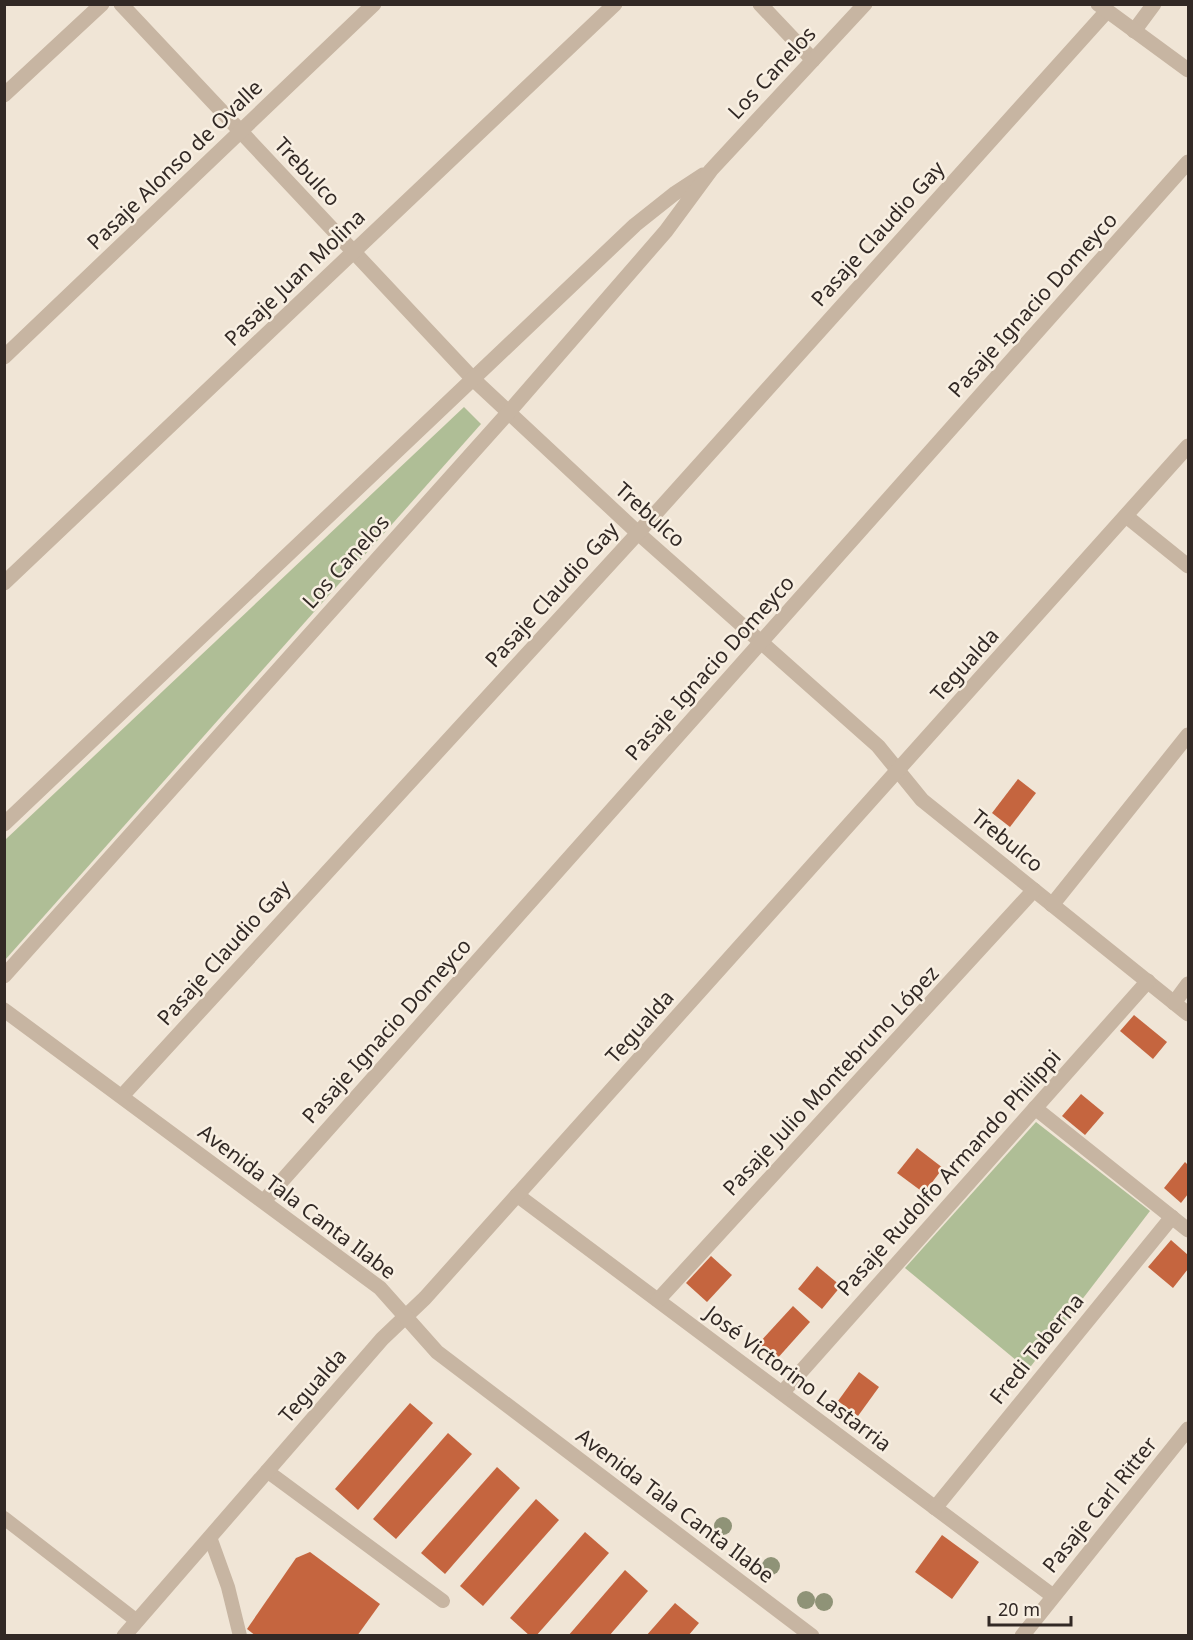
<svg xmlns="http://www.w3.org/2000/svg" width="1193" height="1640" font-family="'Noto Sans',sans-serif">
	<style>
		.green { fill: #afbe96 }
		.building { fill: #c5653f }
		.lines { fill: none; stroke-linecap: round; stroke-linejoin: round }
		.service { stroke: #c7b5a2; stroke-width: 14 }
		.minor { stroke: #c7b5a2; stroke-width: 15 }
		.tertiary { stroke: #c7b5a2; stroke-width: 15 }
		.tree { fill: #8f9377 }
		.labels { text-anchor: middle; stroke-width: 5; stroke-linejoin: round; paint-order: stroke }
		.street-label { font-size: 21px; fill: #322925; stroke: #f8efe2 }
	</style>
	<rect width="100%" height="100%" fill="#f0e5d6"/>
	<g class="green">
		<polygon points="464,407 481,424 5,960 5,840"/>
		<polygon points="1036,1122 1150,1211 1028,1370 905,1268"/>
	</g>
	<g class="building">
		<polygon points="1018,779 1036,793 1010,827 992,813"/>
		<polygon points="1134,1015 1167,1042 1153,1059 1120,1031"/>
		<polygon points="1081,1094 1104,1113 1085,1135 1062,1116"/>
		<polygon points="917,1148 943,1168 924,1193 897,1173"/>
		<polygon points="1185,1162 1188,1165 1188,1194 1181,1203 1164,1188"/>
		<polygon points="1171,1240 1188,1255 1188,1269 1173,1288 1148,1267"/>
		<polygon points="711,1256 732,1275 707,1302 686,1283"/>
		<polygon points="817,1266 841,1286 822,1309 798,1289"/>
		<polygon points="793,1306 810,1322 776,1360 758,1344"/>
		<polygon points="859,1372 879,1387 858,1416 838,1401"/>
		<polygon points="410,1403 433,1423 358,1510 335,1489"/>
		<polygon points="448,1433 472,1454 396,1539 373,1519"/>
		<polygon points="497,1467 520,1488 445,1574 421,1553"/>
		<polygon points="536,1499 559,1520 483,1606 460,1586"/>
		<polygon points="585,1532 609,1553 536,1636 530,1636 510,1618"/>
		<polygon points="942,1535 979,1562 952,1599 915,1572"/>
		<polygon points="310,1552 380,1604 357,1636 256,1636 247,1629 296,1558"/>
		<polygon points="625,1570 648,1591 609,1636 568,1636"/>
		<polygon points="675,1603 699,1623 688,1636 646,1636"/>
	</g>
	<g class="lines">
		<g class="service">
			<polyline points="267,1471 443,1601"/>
			<polyline points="4,1518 137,1621"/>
			<polyline points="210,1537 228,1587 240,1636"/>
		</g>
		<g class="minor">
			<polyline points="121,4 473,379 638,533 878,746 922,800 1188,1014"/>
			<polyline points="760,4 813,60"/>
			<polyline points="1134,31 1154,4"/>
			<polyline points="4,357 374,4"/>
			<polyline points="1126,516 1188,566"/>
			<polyline points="4,583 615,4"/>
			<polyline points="4,824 635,225 674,194 703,175"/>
			<polyline points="1052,905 1188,735"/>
			<polyline points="4,976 508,413 666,231 711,170 865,4"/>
			<polyline points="1174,1003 1188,984"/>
			<polyline points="122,1096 638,533 1107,11"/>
			<polyline points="1035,1108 1188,1230"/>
			<polyline points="517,1195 1053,1596"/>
			<polyline points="264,1201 1188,162"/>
			<polyline points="658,1300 1034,890"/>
			<polyline points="782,1393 1148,981"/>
			<polyline points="935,1508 1172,1217"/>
			<polyline points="124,1636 382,1339 425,1298 1188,446"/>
			<polyline points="1022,1636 1188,1429"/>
		</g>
		<g class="tertiary">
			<polyline points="1098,4 1188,70"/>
			<polyline points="4,95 102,4"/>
			<polyline points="4,1010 380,1288 437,1352 812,1636"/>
		</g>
	</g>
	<g class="tree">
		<circle cx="723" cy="1526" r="9"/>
		<circle cx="771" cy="1566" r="9"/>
		<circle cx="806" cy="1600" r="9"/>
		<circle cx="824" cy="1602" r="9"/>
	</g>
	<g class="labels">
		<g class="street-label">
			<text transform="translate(772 73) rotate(-47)" y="7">Los Canelos</text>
			<text transform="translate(175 165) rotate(-44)" y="7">Pasaje Alonso de Ovalle</text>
			<text transform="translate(307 172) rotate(47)" y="7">Trebulco</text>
			<text transform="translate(878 234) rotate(-48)" y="7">Pasaje Claudio Gay</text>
			<text transform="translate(295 278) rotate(-44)" y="7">Pasaje Juan Molina</text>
			<text transform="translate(1033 305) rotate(-48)" y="7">Pasaje Ignacio Domeyco</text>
			<text transform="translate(650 515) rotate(42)" y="7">Trebulco</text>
			<text transform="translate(346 562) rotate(-48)" y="7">Los Canelos</text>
			<text transform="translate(552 595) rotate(-48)" y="7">Pasaje Claudio Gay</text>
			<text transform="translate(965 665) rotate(-48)" y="7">Tegualda</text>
			<text transform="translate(710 668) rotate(-48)" y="7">Pasaje Ignacio Domeyco</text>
			<text transform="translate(1007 841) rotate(39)" y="7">Trebulco</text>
			<text transform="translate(224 953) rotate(-48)" y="7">Pasaje Claudio Gay</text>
			<text transform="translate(640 1027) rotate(-48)" y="7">Tegualda</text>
			<text transform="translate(387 1031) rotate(-48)" y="7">Pasaje Ignacio Domeyco</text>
			<text transform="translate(831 1081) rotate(-47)" y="7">Pasaje Julio Montebruno López</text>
			<text transform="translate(949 1173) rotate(-48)" y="7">Pasaje Rudolfo Armando Philippi</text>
			<text transform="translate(297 1202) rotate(37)" y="7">Avenida Tala Canta Ilabe</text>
			<text transform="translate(1037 1349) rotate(-51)" y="7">Fredi Taberna</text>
			<text transform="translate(798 1379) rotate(37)" y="7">José Victorino Lastarria</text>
			<text transform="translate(313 1386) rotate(-49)" y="7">Tegualda</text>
			<text transform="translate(1100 1505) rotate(-51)" y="7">Pasaje Carl Ritter</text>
			<text transform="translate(675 1506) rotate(37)" y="7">Avenida Tala Canta Ilabe</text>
		</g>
	</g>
	<rect width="1193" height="1640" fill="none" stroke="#322925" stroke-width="12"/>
	<path d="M989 1616v9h82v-9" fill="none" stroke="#322925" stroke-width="3"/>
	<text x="998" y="1616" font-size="18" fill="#322925" stroke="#f8efe2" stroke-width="4.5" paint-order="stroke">20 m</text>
</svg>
